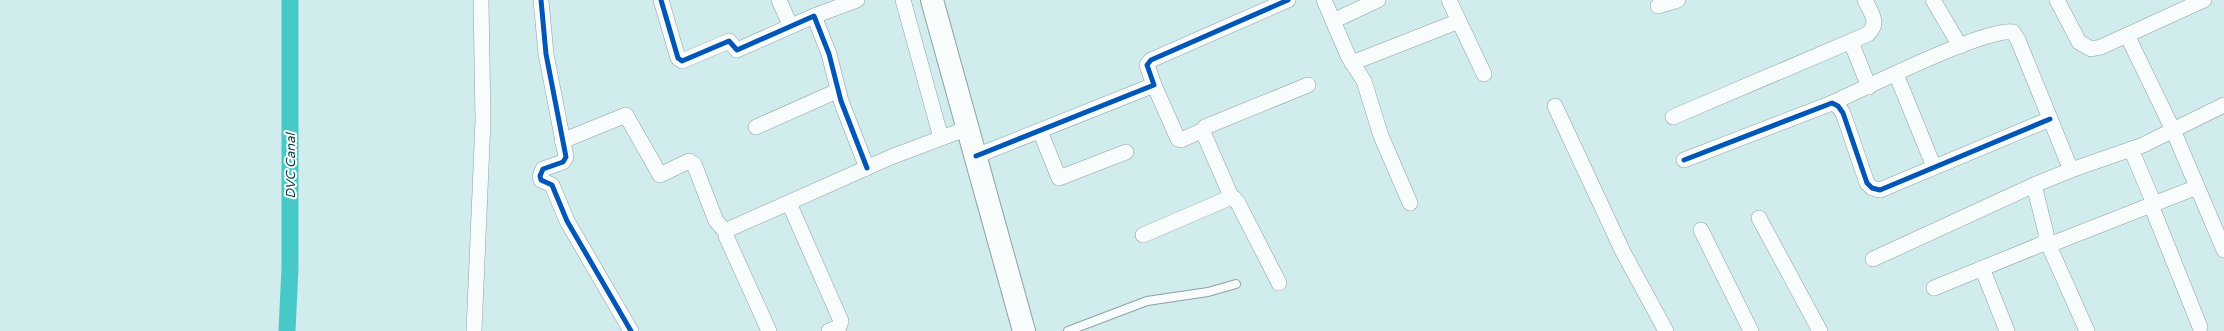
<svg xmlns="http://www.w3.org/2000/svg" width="2224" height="331" font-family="'Varela Round',sans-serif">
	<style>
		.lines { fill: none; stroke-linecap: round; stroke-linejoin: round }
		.canal { stroke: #48c9c9; stroke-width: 17 }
		.lane-casing { stroke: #8da1a1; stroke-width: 10 }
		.street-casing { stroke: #8da1a1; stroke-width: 16 }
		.secondary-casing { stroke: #8da1a1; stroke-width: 24 }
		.lane { stroke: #f8fcfc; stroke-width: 8 }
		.street { stroke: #f8fcfc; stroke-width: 15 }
		.secondary { stroke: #f8fcfc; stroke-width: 22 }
		.cycleway-casing { stroke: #fff; stroke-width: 8 }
		.cycleway { stroke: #0057b8; stroke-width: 5 }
		.labels { text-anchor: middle; stroke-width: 4; stroke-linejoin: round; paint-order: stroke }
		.water-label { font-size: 13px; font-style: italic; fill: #004343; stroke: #fff }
	</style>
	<rect width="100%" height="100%" fill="#d1ecec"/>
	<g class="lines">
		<polyline class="canal" points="287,331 290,268 290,0"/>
		<defs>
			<polyline id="lane" points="1068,331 1147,301 1208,292 1236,284"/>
			<g id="street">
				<polyline points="541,0 546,54 566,157 563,162 543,169 540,176 541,180 552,185 567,221 631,331"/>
				<polyline points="661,0 678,58 682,61 729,41 737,50 814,16 829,54 841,101 867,168"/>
				<polyline points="779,0 790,25"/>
				<polyline points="903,0 941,138"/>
				<polyline points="1324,0 1349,58 1364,81 1381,136 1410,203"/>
				<polyline points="1449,0 1484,74"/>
				<polyline points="1933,0 1960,46"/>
				<polyline points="2057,0 2079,42 2091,49 2101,47 2204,0"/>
				<polyline points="1658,6 1678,0"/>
				<polyline points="814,16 857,0"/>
				<polyline points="1333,21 1378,0"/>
				<polyline points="2127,35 2173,130 2224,250"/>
				<polyline points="1851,42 1869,87"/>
				<polyline points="1352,63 1459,21"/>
				<polyline points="1896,74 1934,167"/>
				<path d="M1832 103C1866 88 1984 28 2013 32L2018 40 2071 170"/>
				<polyline points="1555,106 1623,252 1666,331"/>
				<path d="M1673 117 1868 34C1880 23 1871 13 1865 0"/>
				<polyline points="756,127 837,91"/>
				<polyline points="1040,131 1059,178 1126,152"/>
				<polyline points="1202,132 1205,127 1308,85"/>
				<polyline points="562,141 626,115 660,175 689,161 694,164 716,221 726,232"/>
				<polyline points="2131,149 2154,204"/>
				<polyline points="976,156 1154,85 1147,65 1151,60 1288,0"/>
				<polyline points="1684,160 1832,103 1838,106 1843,113 1867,183 1872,188 1880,190 2050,119"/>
				<polyline points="1229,196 1234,198 1238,203 1279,283"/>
				<polyline points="789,203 841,321 839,327 829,331"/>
				<polyline points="2151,205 2200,327"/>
				<polyline points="1759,218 1820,331"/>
				<polyline points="1701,230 1751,331"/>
				<polyline points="1143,235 1227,199 1230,194 1203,132 1201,131 1181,140 1178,139 1154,85"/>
				<polyline points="2046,239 2087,331"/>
				<polyline points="2049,245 2197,187"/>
				<polyline points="1873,259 2034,185 2071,170 2143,145 2224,105"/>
				<polyline points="1982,268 2007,331"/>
				<polyline points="1934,288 2042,244 2046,239 2046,233 2034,185"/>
				<polyline points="474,331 483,121 481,0"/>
				<polyline points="769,331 726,236 727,230 891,157 968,128"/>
			</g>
			<polyline id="secondary" points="932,0 1024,331"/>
		</defs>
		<use href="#lane" class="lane-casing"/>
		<use href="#street" class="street-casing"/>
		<use href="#secondary" class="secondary-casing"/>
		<use href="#lane" class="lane"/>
		<use href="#street" class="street"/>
		<use href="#secondary" class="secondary"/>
		<defs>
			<g id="cycleway">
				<polyline points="541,0 546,54 566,157 563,162 543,169 540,176 541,180 552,185 567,221 631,331"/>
				<polyline points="661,0 678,58 682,61 729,41 737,50 814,16 829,54 841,101 867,168"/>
				<polyline points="976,156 1154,85 1147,65 1151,60 1288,0"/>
				<polyline points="1684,160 1832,103 1838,106 1843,113 1867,183 1872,188 1880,190 2050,119"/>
			</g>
		</defs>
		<use href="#cycleway" class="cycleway-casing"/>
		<use href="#cycleway" class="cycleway"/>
	</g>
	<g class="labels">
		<g class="water-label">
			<text transform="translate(290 166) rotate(-90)" y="5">DVC Canal</text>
		</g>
	</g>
</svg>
